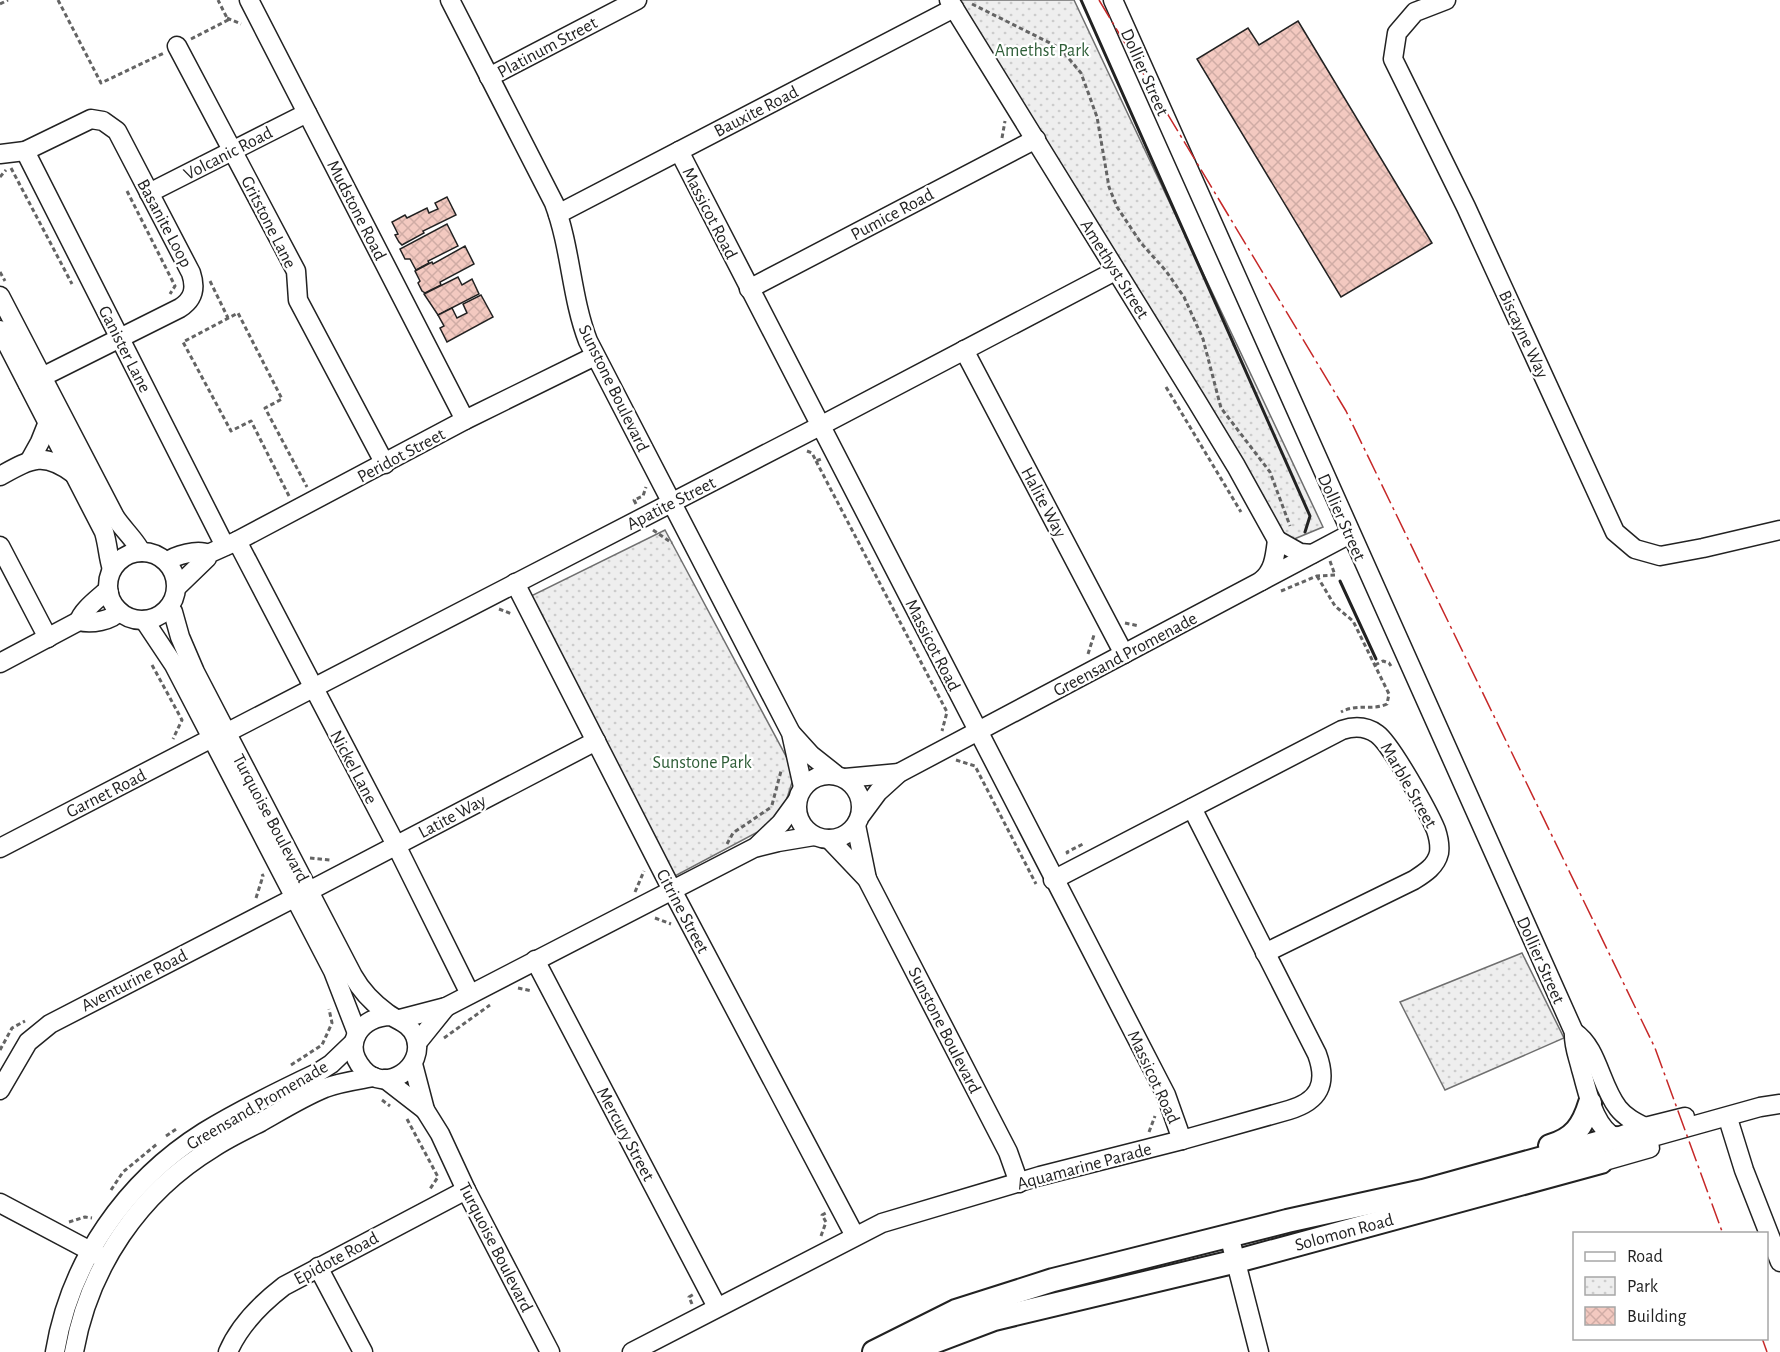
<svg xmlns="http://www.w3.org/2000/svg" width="1780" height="1352" font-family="'Alegreya Sans',sans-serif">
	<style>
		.park { fill: url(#park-dots); stroke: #6f6f6f; stroke-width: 1.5 }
		.building { fill: url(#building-cross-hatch); stroke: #222; stroke-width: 1.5 }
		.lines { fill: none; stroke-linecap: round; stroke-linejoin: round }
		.minor-casing { stroke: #222; stroke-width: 21 }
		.major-casing { stroke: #222; stroke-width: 26 }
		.path { stroke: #646464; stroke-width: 3; stroke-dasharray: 4.5 3; stroke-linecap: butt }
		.minor { stroke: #fff; stroke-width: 18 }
		.major { stroke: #fff; stroke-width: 22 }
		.wall { stroke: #222; stroke-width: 3 }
		.power { stroke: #c62828; stroke-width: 1.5; stroke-dasharray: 21 4.5 3 4.5; stroke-linecap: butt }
		.labels { text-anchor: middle; stroke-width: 4.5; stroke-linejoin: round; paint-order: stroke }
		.street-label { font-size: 18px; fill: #222; stroke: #fff }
		.park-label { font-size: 18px; fill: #2f5e38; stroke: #fff }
	</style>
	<defs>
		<pattern id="park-dots" width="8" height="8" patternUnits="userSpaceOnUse" patternTransform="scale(1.5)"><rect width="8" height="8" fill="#eee"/><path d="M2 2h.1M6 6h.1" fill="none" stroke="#ccc" stroke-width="1.8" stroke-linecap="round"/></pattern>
		<pattern id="building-cross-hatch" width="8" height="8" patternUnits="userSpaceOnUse" patternTransform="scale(1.5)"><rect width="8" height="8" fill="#f3c9c0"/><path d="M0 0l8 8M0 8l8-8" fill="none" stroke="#d0aca5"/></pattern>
	</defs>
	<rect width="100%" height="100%" fill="#fff"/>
	<g class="park">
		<polygon points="954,0 1074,0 1323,527 1287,542"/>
		<polygon points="665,530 795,773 780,820 675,876 529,597"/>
		<polygon points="1522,953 1564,1038 1445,1090 1400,1002"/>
	</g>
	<g class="building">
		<polygon points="1298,21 1432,243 1341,297 1197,59 1248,28 1259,45"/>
		<polygon points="447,197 456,215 423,231 424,233 402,245 399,242 395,235 398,234 392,222 405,215 407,218 427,208 429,213 438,209 435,203"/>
		<polygon points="447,224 458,246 428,261 429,263 416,270 410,259 405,259 400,249"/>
		<polygon points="465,246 474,264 440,282 441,285 425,293 422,291 418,283 420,281 415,271 432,262 433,264"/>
		<polygon points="458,277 462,285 472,279 479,294 438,315 424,294"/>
		<polygon points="481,295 493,317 447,342 440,328 444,326 438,315 452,308 457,318 467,313 463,304"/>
	</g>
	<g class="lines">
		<defs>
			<g id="minor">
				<polyline points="249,0 465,420"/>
				<path d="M450 0 554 203C571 248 571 297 588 341L791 733 803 787"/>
				<polyline points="949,0 1196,400 1236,466 1277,540"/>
				<path d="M1113 0 1574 1032C1573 1045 1578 1056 1581 1069 1588 1092 1593 1127 1617 1139 1621 1141 1627 1142 1631 1143L1760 1107 1780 1104"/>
				<polyline points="1446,0 1415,12 1397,33 1393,59 1466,207 1615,532 1635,549 1660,556 1703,548 1780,530"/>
				<polyline points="177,46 296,271 298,300 385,464"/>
				<polyline points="489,77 637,0"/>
				<polyline points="25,151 225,546"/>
				<polyline points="679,151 1166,1095 1182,1140"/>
				<path d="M0 154 25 151 91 119 103 121 117 131 191 273C196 288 194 299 180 308L28 384"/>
				<polyline points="149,193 307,113"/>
				<polyline points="558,214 954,8"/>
				<polyline points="749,289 1036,139"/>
				<path d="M0 296 115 517C121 527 138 543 141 552"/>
				<path d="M0 330 104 532C108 545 108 557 112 569"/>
				<polyline points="964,350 1124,654"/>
				<polyline points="30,460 40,442 48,422"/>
				<path d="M0 476C31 459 43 451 74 474"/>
				<polyline points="237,541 396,845 470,994"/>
				<polyline points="0,546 48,638"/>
				<circle cx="142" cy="586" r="34"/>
				<path d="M167 562C175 555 198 549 208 554"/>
				<path d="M1261 581C1274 571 1275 556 1277 540L1300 553 1312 554"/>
				<polyline points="515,583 672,890 855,1236"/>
				<polyline points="177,587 207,558 208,554 237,541 465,420 595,356"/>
				<path d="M169 608 173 612 180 637 195 672 353 976C362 992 373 1003 387 1013 397 1021 409 1022 415 1036 427 1067 385 1095 363 1069 341 1044 361 1016 391 1016"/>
				<polyline points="144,620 174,665 333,971 357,1033"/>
				<path d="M79 621C82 611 95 601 104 593H109"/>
				<path d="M0 663 79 621C91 624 112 621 119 611"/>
				<polyline points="226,733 820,426 1115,271"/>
				<polyline points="792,734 811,755 835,774"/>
				<circle cx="829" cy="807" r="32"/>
				<polyline points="845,778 899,773"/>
				<polyline points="861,815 878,792 899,773 1350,534"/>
				<polyline points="856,825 867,879"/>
				<polyline points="829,839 867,879 1008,1152 1019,1183"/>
				<polyline points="758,845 781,823 797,801"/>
				<polyline points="0,848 212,738"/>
				<path d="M1053 880 1342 730C1354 726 1366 726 1377 734 1391 744 1428 811 1436 830 1438 836 1440 846 1439 853 1436 866 1425 873 1414 880L1265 953"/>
				<polyline points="309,891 596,741"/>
				<polyline points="535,960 717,1307"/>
				<polyline points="400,1019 446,1007 754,848 778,842 814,836"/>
				<path d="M1574 1032C1598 1048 1600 1085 1618 1108 1625 1117 1635 1122 1645 1127"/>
				<polyline points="417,1043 446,1007"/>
				<polyline points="413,1064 425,1110 440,1134 466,1190 550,1352"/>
				<polyline points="385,1079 425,1110"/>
				<polyline points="0,1090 28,1042 50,1024 294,898"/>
				<polyline points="1730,1125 1744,1170 1780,1262"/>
				<polyline points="1620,1136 1645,1127 1685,1117"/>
				<polyline points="1601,1162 1650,1148"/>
				<polyline points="0,1203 98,1255"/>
				<polyline points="1229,1235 1259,1352"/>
				<polyline points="318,1267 363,1352"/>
				<path d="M55 1352C70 1261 126 1181 204 1132 240 1110 279 1091 317 1073L331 1064 354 1042"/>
				<path d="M74 1352C89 1267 139 1193 213 1148 228 1138 245 1130 261 1122 282 1110 303 1097 325 1088 341 1082 358 1080 374 1077"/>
				<path d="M228 1352C239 1326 262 1303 284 1286L466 1190"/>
				<path d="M632 1352 882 1223 1040 1176 1182 1140 1289 1110C1319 1101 1328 1084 1317 1054L1192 808"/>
			</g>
			<g id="major">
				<path d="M1550 1146C1574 1139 1583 1126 1590 1103"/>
				<polyline points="874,1352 956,1311 1053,1280 1287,1221 1423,1191 1615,1138"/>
				<polyline points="907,1352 994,1319 1237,1261 1601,1162"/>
			</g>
		</defs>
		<use href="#minor" class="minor-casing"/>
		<use href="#major" class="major-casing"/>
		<g class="path">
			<polyline points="58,0 101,83 164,53"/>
			<polyline points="0,4 8,0"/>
			<polyline points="972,4 1060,48 1081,73 1097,117 1109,187 1117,207 1141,243 1166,271 1184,297 1203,339 1221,408 1270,472 1290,526"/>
			<polyline points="227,18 241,24"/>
			<polyline points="191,39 228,20 218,0"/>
			<polyline points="1002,138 1005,121"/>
			<polyline points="11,168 72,284"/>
			<polyline points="0,177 6,170"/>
			<polyline points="127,191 175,286 170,294"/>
			<polyline points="0,272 5,281"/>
			<polyline points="210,281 228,318"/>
			<polyline points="1166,387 1241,512"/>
			<polyline points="807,451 812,453 816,461 821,459"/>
			<polyline points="816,461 947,712 942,731"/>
			<polyline points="289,496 251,421 231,431 183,342 238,313 282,399 265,408 307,487"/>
			<polyline points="636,504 634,500 643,496 646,487"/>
			<polyline points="653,530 672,543"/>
			<path d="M1317 576 1335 606 1353 621 1389 694 1387 704C1372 711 1358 703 1341 712"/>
			<polyline points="1281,591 1317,576 1335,575 1330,561"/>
			<polyline points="499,609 512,614"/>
			<polyline points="1125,623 1139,626"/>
			<polyline points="1088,654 1094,635"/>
			<polyline points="152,665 182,720 173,739"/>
			<polyline points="1375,665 1383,661 1389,663 1391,666"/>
			<polyline points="956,760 975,766 1036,884"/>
			<polyline points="772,805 781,771"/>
			<polyline points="727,844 733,833 770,808"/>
			<polyline points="1068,854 1067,852 1083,844"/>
			<polyline points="310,858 330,860"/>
			<polyline points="635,892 644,871"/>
			<polyline points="256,898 263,876 262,874"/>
			<polyline points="655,918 671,924"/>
			<polyline points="518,988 532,991"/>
			<polyline points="444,1038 490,1005"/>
			<polyline points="0,1050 12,1028 25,1021"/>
			<polyline points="291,1065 322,1045 332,1023 329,1009"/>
			<polyline points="382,1100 390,1106"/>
			<polyline points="407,1119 438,1177 430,1189"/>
			<polyline points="1149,1132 1155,1116"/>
			<polyline points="166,1136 178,1128"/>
			<polyline points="111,1190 123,1172 157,1144"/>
			<polyline points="69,1222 85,1217 92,1218"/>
			<polyline points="821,1236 826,1222 822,1215 826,1213"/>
			<polyline points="692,1304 689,1297 694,1294"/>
		</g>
		<use href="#minor" class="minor"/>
		<use href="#major" class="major"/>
		<g class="wall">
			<polyline points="1081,0 1310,516 1305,532"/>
			<polyline points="1340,581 1376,659"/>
		</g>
		<g class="power">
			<polyline points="1099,0 1346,411 1655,1048 1723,1234"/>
			<polyline points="1762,1338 1767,1352"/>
		</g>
	</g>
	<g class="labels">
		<g class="street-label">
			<text transform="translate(547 47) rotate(-28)" y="6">Platinum Street</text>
			<text transform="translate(1145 72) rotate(66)" y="6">Dollier Street</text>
			<text transform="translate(756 111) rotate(-27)" y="6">Bauxite Road</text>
			<text transform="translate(228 153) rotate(-27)" y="6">Volcanic Road</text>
			<text transform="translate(357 210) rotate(63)" y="6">Mudstone Road</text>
			<text transform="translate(710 213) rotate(63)" y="6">Massicot Road</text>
			<text transform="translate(892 214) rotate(-28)" y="6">Pumice Road</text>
			<text transform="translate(269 222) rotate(63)" y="6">Gritstone Lane</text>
			<text transform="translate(165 223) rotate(62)" y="6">Basanite Loop</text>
			<text transform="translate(1115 269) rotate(58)" y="6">Amethyst Street</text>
			<text transform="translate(1524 334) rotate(65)" y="6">Biscayne Way</text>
			<text transform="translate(125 349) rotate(63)" y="6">Ganister Lane</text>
			<text transform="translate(614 388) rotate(64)" y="6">Sunstone Boulevard</text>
			<text transform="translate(401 455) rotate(-28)" y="6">Peridot Street</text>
			<text transform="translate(1044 502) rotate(62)" y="6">Halite Way</text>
			<text transform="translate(671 503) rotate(-27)" y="6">Apatite Street</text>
			<text transform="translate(1342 517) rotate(66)" y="6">Dollier Street</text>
			<text transform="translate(933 645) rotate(63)" y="6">Massicot Road</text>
			<text transform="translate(1125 654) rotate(-28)" y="6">Greensand Promenade</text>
			<text transform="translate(354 767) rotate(62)" y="6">Nickel Lane</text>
			<text transform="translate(1409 785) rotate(60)" y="6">Marble Street</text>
			<text transform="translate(106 793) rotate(-27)" y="6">Garnet Road</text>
			<text transform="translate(452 816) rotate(-28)" y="6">Latite Way</text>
			<text transform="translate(271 818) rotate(62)" y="6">Turquoise Boulevard</text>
			<text transform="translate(683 911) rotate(62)" y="6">Citrine Street</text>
			<text transform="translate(1541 960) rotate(66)" y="6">Dollier Street</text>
			<text transform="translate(134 980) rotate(-27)" y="6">Aventurine Road</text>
			<text transform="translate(945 1030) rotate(63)" y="6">Sunstone Boulevard</text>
			<text transform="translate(1154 1077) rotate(65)" y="6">Massicot Road</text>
			<text transform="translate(257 1105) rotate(-30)" y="6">Greensand Promenade</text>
			<text transform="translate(626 1134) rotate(62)" y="6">Mercury Street</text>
			<text transform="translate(1084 1166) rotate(-15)" y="6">Aquamarine Parade</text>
			<text transform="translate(1344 1232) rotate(-15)" y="6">Solomon Road</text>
			<text transform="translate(496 1247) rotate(63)" y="6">Turquoise Boulevard</text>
			<text transform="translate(336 1258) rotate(-28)" y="6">Epidote Road</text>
		</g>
		<g class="park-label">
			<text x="1042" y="56">Amethst Park</text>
			<text x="702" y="768">Sunstone Park</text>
		</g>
	</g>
	<rect x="1573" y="1232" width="195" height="108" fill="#ffffff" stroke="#a7a7a7" stroke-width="1.5"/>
	<rect x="1585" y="1252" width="30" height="9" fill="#ffffff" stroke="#a7a7a7" stroke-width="1.5"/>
	<text x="1627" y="1262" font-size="18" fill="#222222">Road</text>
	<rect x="1585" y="1277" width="30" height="18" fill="url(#park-dots)" stroke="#a7a7a7" stroke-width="1.5"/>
	<text x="1627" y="1292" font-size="18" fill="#222222">Park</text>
	<rect x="1585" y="1307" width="30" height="18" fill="url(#building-cross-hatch)" stroke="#a7a7a7" stroke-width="1.5"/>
	<text x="1627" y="1322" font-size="18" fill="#222222">Building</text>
</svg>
